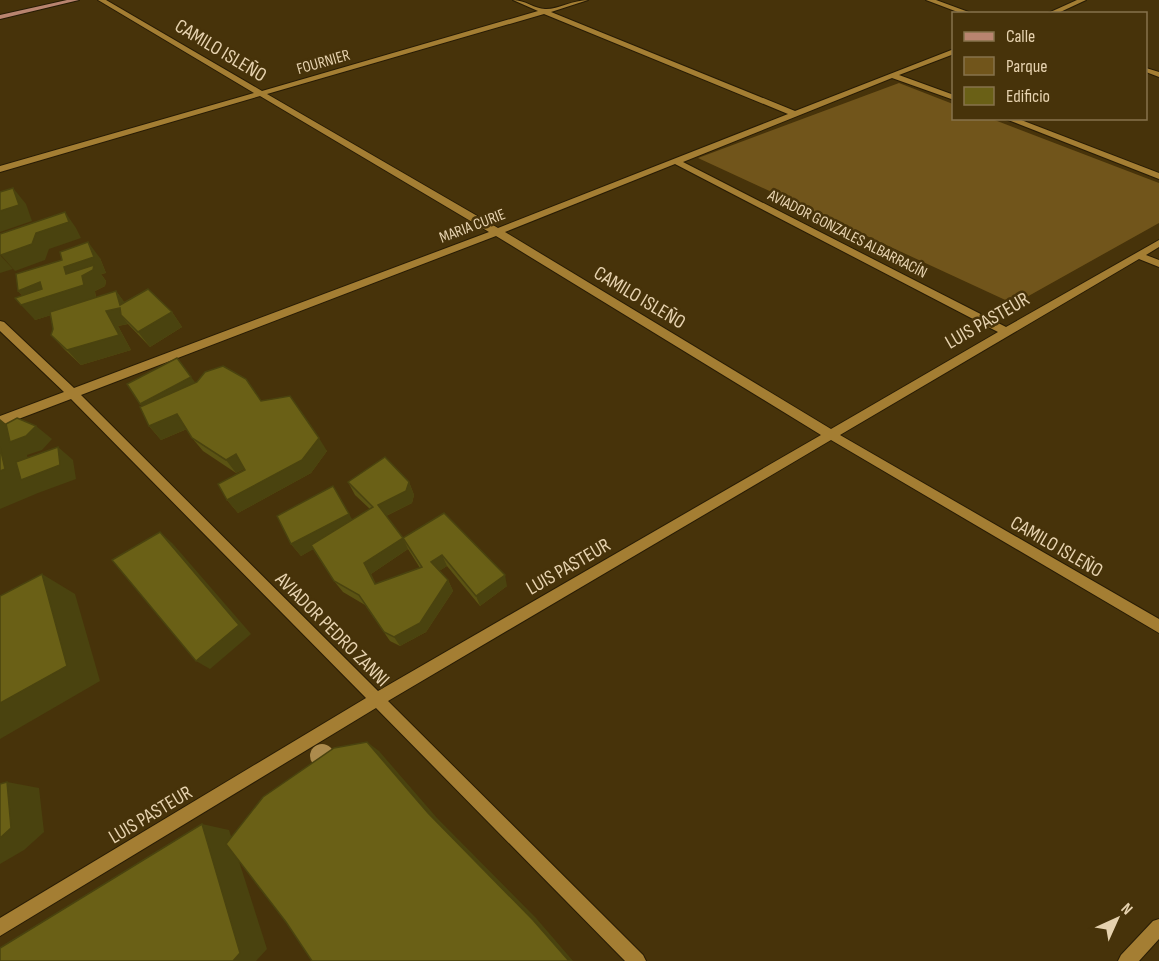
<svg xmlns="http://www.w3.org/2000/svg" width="1159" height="961" font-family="'Sofia Sans Condensed',sans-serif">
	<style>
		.green { fill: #71551b }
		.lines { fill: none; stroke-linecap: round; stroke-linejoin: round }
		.minor-casing { stroke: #281c05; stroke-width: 2 }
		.secondary-casing { stroke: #281c05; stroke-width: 2 }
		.minor { fill: #a47e33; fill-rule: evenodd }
		.secondary { fill: #b9846f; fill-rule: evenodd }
		.tree { fill: #ac8b4d }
		.wall { fill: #5b5313; fill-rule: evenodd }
		.shaded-wall { fill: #4a430f }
		.building { fill: #6a6016; stroke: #4a430f; stroke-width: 1.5; fill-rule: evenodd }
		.labels { text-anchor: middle; stroke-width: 5; stroke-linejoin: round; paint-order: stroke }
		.far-street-label { font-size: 16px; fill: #e6d2af; stroke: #47330a }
		.street-label { font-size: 20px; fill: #e6d2af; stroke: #47330a }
	</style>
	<rect width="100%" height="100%" fill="#47330a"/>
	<polygon class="green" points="899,83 953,104 954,118 992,119 1159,183 1159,223 1014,304 698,158"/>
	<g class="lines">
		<defs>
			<g id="minor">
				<path d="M98 0H106L262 91 538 11 513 0C525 0 535 9 545 9 556 10 573 0 588 0L551 12 795 111 954 49V54L899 75 954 95V100L892 78 683 162 1006 327 1159 240V247L1146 255 1159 260V267L1139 259 840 435 1159 619V633L831 440 388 701 643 955 646 961H625L376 708 0 936V918L366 698 71 399 0 426V416L64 392 0 331V321L4 322 74 388 489 232 260 96 0 172V166L254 93ZM544 14 788 114 498 228 267 94ZM675 164 998 332 831 429 505 232ZM496 236 821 435 378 691 81 395Z"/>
				<polygon points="926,0 936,0 974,14 963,14"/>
				<polygon points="1077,0 1086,0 1056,14 1046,14"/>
				<polygon points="1146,68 1159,72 1159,77 1146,72"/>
				<polygon points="1003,118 1016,118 1159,173 1159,179"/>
				<polygon points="1159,919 1159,939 1139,961 1118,961 1121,955 1153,921"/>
			</g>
			<polygon id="secondary" points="67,0 79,0 0,19 0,15"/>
		</defs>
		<use href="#minor" class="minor-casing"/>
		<use href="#secondary" class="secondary-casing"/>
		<use href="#minor" class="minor"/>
		<use href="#secondary" class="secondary"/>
	</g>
	<circle class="tree" cx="322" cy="756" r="12"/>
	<g class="wall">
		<polygon points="100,258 106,273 101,274 106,281 105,286 95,291 96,298 116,291 124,302 172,312 182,327 150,347 128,324 118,326 131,350 81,365 65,350 51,335 53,329 51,315 35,320 22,295 18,291"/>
		<polygon points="195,382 261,401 327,451 311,473 238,513 227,500 245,470 244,469 236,473 203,451 192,438 187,429 161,440 149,426 142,406 140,404"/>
		<path d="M348 482H409L414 495 412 503 386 516 403 538 507 586 480 606 447 566 439 571 448 580 453 591 426 632 400 646 390 641 365 605 343 592 334 581 313 549 301 556 291 544 352 520 370 509 355 495ZM408 549 420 568 376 584 371 574Z"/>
	</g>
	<g class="shaded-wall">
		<polygon points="13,188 26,204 32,221 0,232 0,211"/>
		<polygon points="65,212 76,228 81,238 49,249 45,260 15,271 1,255 36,233"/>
		<polygon points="88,242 100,258 106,273 101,274 106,281 105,286 95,291 96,301 35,320 21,305 29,302 18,291 40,282 64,267"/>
		<polygon points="0,255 13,269 0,273"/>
		<polygon points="116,291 128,307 120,305"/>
		<polygon points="120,308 121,315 128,324 118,326 131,350 81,365 67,350 106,311"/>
		<polygon points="172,312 182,327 150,347 138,332"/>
		<polygon points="191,377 202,391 152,418 140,404"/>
		<polygon points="177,414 189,428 161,440 149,426"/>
		<polygon points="0,419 22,437 36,426 52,439 42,450 27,455 33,476 58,447 73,460 76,479 38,493 0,509"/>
		<polygon points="319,438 327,451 311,473 238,513 227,500"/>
		<polygon points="236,454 246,468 236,473 226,460"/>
		<polygon points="409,482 414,495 412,503 384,517 378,505"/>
		<polygon points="333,486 356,526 301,556 291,544"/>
		<polygon points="160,532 173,544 251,634 210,669 196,661"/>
		<polygon points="403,538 408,549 371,574 381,595 375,584 364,563"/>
		<polygon points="442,555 447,566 436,573 431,562"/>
		<polygon points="42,574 75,594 100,681 0,739 0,703"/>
		<polygon points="505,575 507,586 480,606 476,596"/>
		<polygon points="448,580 453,591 426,632 400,646 394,637"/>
		<polygon points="367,742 379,751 437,818 536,918 573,961 569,961 428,813"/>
		<polygon points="7,782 39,788 44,832 24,850 0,864 0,838"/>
		<polygon points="202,824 229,830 267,949 256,961 233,961"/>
	</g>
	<g class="building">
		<polygon points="13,188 19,205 0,211 0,192"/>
		<polygon points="65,212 69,222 36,233 32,244 1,255 0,254 0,234"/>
		<polygon points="88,242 94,257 64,267 66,274 94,265 93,270 82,276 84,285 21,305 15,298 42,289 40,282 18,291 16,274 62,260 60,252"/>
		<polygon points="148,289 172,312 138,332 121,315 120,308 106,311 119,335 67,350 51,335 53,329 50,312 116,291 120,305"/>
		<polygon points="177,358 191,377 140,404 127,384"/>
		<polygon points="223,366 246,379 261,401 290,396 319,438 302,460 227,500 218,484 245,470 236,454 226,460 192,438 177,414 149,426 140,407 197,382 205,372"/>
		<polygon points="17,418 36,426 26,436 10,442 6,424"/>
		<polygon points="0,447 5,469 0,471"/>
		<polygon points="58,447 60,465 21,480 16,462"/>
		<path d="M385 457 409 482 406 491 378 505 403 538 444 513 505 575 476 596 442 555 431 562 448 580 420 623 394 637 384 632 359 595 334 581 311 545 373 507 348 482ZM403 538 422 567 375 584 364 563Z"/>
		<polygon points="333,486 349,514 291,544 277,516"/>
		<polygon points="160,532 239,625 196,661 112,560"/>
		<polygon points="42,574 67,666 0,703 0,596"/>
		<polygon points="367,742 428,813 533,920 569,961 312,961 286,922 226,844 263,797 334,748"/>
		<polygon points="7,782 11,828 0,838 0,784"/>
		<polygon points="202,824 240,953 233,961 0,961 0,948"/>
	</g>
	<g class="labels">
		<g class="far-street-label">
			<text transform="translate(323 61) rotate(-16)" y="6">FOURNIER</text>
			<text transform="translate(472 225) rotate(-21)" y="6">MARIA CURIE</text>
			<text transform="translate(848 233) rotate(27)" y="6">AVIADOR GONZALES ALBARRACÍN</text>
		</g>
		<g class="street-label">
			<text transform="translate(221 50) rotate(31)" y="7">CAMILO ISLEÑO</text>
			<text transform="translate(640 297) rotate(31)" y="7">CAMILO ISLEÑO</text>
			<text transform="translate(987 320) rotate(-30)" y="7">LUIS PASTEUR</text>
			<text transform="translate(1057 546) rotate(30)" y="7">CAMILO ISLEÑO</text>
			<text transform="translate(568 566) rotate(-30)" y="7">LUIS PASTEUR</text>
			<text transform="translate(333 629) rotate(45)" y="7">AVIADOR PEDRO ZANNI</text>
			<text transform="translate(150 814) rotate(-31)" y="7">LUIS PASTEUR</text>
		</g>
	</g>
	<rect x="952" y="12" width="195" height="108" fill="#47330a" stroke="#87734c" stroke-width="1.5"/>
	<rect x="964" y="32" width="30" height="9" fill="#b9846f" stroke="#87734c" stroke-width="1.5"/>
	<text x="1006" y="42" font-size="18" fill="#e6d2af">Calle</text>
	<rect x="964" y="57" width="30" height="18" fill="#71551b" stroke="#87734c" stroke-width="1.5"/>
	<text x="1006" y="72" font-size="18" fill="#e6d2af">Parque</text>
	<rect x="964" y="87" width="30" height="18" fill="#6a6016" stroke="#87734c" stroke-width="1.5"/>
	<text x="1006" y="102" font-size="18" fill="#e6d2af">Edificio</text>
	<g transform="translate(1117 919) rotate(45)" stroke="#47330a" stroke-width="4.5" paint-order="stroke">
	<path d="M0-4.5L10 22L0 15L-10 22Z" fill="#e6d2af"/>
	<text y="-9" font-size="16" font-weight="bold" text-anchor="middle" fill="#e6d2af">N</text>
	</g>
</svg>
